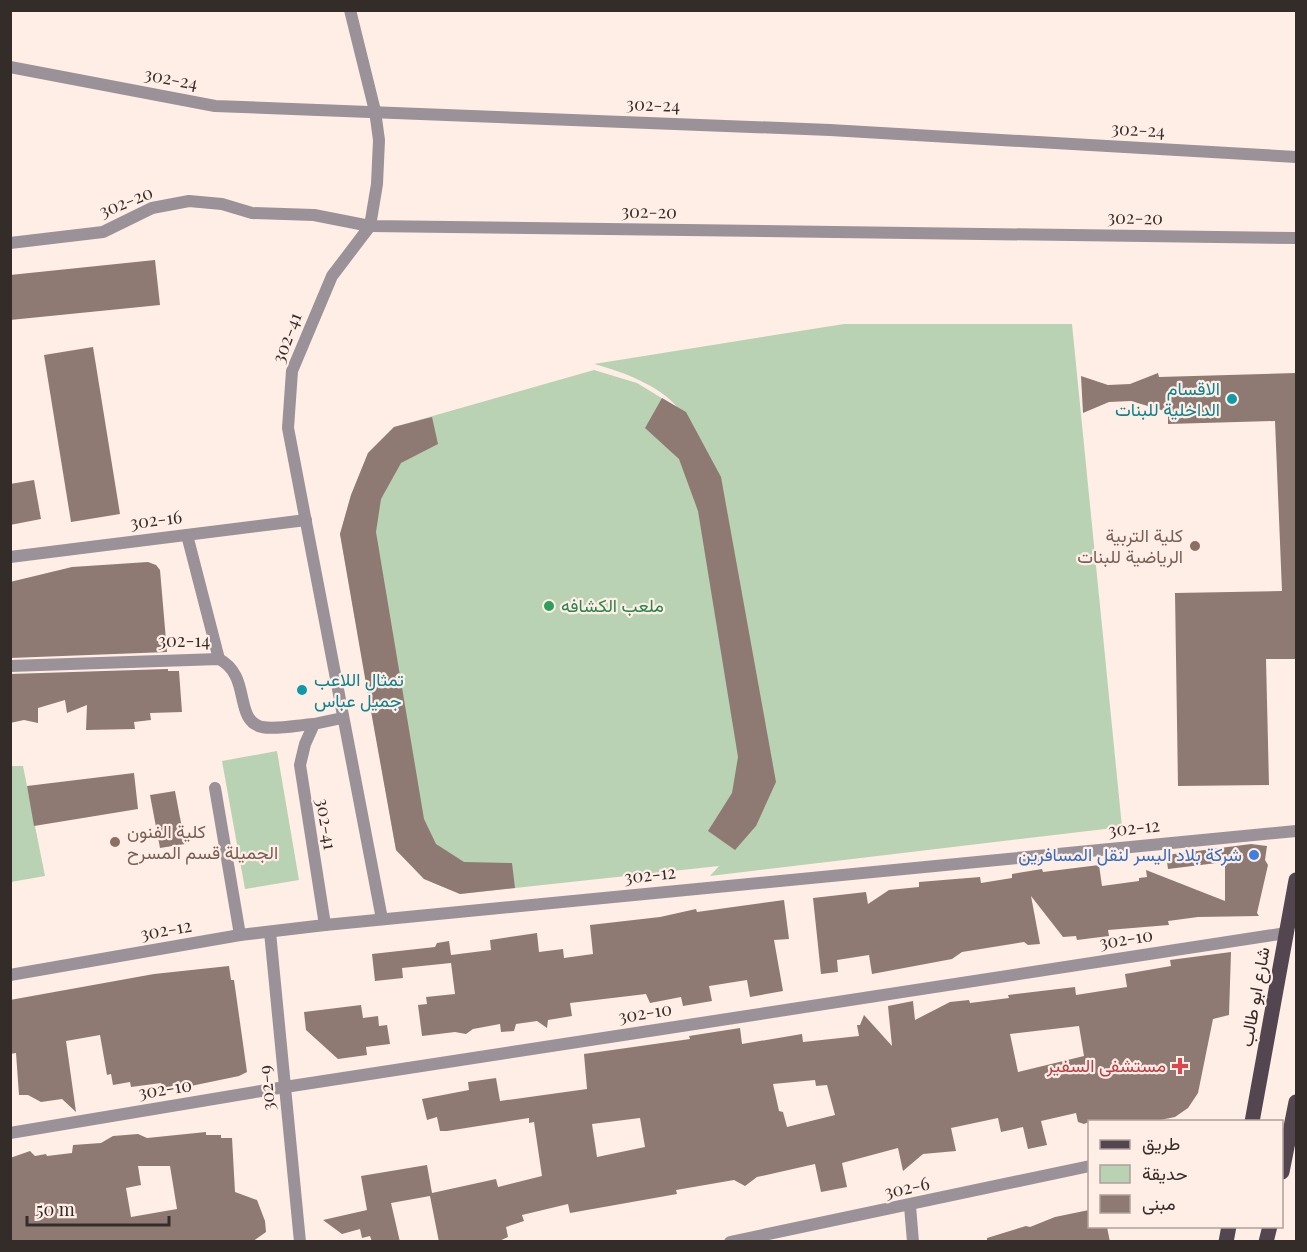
<svg xmlns="http://www.w3.org/2000/svg" width="1307" height="1252" font-family="'Playfair Display',Vazirmatn,serif">
	<style>
		.green { fill: #b9d2b3 }
		.building { fill: #8e7a72; fill-rule: evenodd }
		.lines { fill: none; stroke-linecap: round; stroke-linejoin: round }
		.minor { stroke: #9a9298; stroke-width: 12 }
		.primary { stroke: #534650; stroke-width: 15 }
		.culture-dot { fill: #0f9aa8; stroke: #ffeee6; stroke-width: 2 }
		.education-dot { fill: #8d6e63; stroke: #ffeee6; stroke-width: 2 }
		.leisure-dot { fill: #2e9e5b; stroke: #ffeee6; stroke-width: 2 }
		.shop-dot { fill: #3f7fe0; stroke: #ffeee6; stroke-width: 2 }
		.health-dot { fill: #e0444e; stroke: #ffeee6; stroke-width: 2 }
		.labels { text-anchor: middle; stroke-width: 4.5; stroke-linejoin: round; paint-order: stroke }
		.street-label { font-size: 18px; fill: #342c28; stroke: #ffeee6 }
		.culture-label { font-size: 18px; fill: #0d838f; stroke: #ffeee6; text-anchor: end }
		.education-label { font-size: 18px; fill: #785e54; stroke: #ffeee6; text-anchor: end }
		.leisure-label { font-size: 18px; fill: #27864d; stroke: #ffeee6; text-anchor: start }
		.shop-label { font-size: 18px; fill: #366cbe; stroke: #ffeee6; text-anchor: end }
		.health-label { font-size: 18px; fill: #be3a42; stroke: #ffeee6; text-anchor: end }
	</style>
	<rect width="100%" height="100%" fill="#ffeee6"/>
	<g class="green">
		<path d="M844 324H1072L1122 827 710 876 719 866 460 894 424 879 396 850 340 534 351 495 368 453 394 427 594 370 637 383 678 408C659 385 623 372 594 364Z"/>
		<polygon points="277,751 299,880 245,889 222,761"/>
		<polygon points="11,766 23,766 45,876 11,882"/>
	</g>
	<g class="building">
		<polygon points="155,260 160,305 10,320 10,275"/>
		<polygon points="93,347 120,514 71,522 44,355"/>
		<polygon points="1158,373 1159,377 1296,373 1296,659 1266,659 1269,785 1178,786 1175,593 1282,591 1275,421 1168,424 1168,412 1131,401 1109,402 1083,413 1081,376 1108,385 1130,384"/>
		<polygon points="662,398 686,412 721,477 776,782 756,826 735,850 708,831 732,793 738,757 698,511 679,459 645,428"/>
		<polygon points="432,417 438,444 401,463 381,499 376,532 424,819 436,844 464,862 512,863 515,888 460,894 424,879 396,850 365,678 340,534 351,495 368,453 394,427"/>
		<polygon points="34,480 41,519 10,525 10,484"/>
		<polygon points="148,562 156,565 160,570 167,652 10,658 10,582 72,567"/>
		<polygon points="168,669 168,671 179,671 182,712 150,713 151,720 134,722 135,729 86,730 87,705 67,713 65,700 38,708 38,723 24,720 10,723 10,674"/>
		<polygon points="134,773 138,809 34,826 27,786"/>
		<polygon points="175,791 185,844 160,848 150,795"/>
		<polygon points="1251,844 1267,846 1265,860 1268,865 1257,913 1259,916 1198,917 1168,921 1169,925 1108,930 1109,936 1077,940 1076,936 1063,937 1031,896 1040,944 1028,945 1024,942 962,952 952,959 872,974 869,955 837,960 838,972 821,974 813,898 866,892 868,904 889,890 919,887 919,882 980,877 981,883 1012,878 1012,874 1042,869 1043,872 1099,865 1102,886 1139,881 1139,878 1147,877 1146,870 1225,901 1225,862 1168,869 1166,855"/>
		<polygon points="784,900 789,939 774,940 783,991 750,997 747,980 709,986 712,1001 683,1006 681,997 650,1003 646,994 570,1003 572,1016 548,1020 547,1028 537,1021 516,1024 514,1031 501,1032 500,1024 473,1029 466,1034 455,1032 422,1036 418,1005 427,1004 426,997 455,994 451,963 402,968 403,978 375,981 372,954 435,947 437,943 449,941 451,955 491,950 490,940 537,933 539,952 563,949 564,958 593,954 590,925 660,917 696,909 697,912"/>
		<path d="M1231 952 1229 1015 1213 1019 1198 1093 1188 1108 1175 1117 1150 1122H1089L1084 1124 1078 1122 1076 1113 1041 1121 1047 1145 1028 1149 1023 1127 1001 1132 998 1118 951 1128 956 1151 923 1154 903 1171 898 1148 842 1163 847 1187 821 1192 815 1164 757 1177 745 1186 734 1180 676 1190 677 1194 570 1213 568 1204 522 1215 524 1221 506 1227 508 1237 497 1242H439L430 1196 391 1203 400 1242H372L370 1236 362 1238 360 1229 342 1234 323 1220 367 1210 361 1176 427 1165 432 1193 496 1179 498 1187 542 1176 534 1122 529 1123V1118L447 1131H440L437 1117 427 1120 422 1099 469 1090 468 1082 496 1078 500 1101 587 1089 584 1054 690 1039 689 1036 740 1028 742 1044 802 1034 803 1042 859 1036 857 1025H860L864 1015 892 1046 888 1006 913 1001 915 1020 950 1002 969 1000 970 1003 1009 998 1008 995 1075 987 1076 995 1127 987 1125 974 1171 966 1170 960ZM1079 1026 1084 1056 1018 1072 1010 1034ZM815 1080 816 1086 827 1085 835 1115 787 1127 783 1112 779 1111 773 1084ZM640 1118 645 1147 597 1157 592 1124Z"/>
		<polygon points="229,966 231,980 234,980 247,1072 239,1076 162,1092 161,1083 131,1087 130,1082 113,1085 111,1074 107,1075 100,1035 66,1041 76,1112 62,1099 41,1102 28,1095 19,1095 16,1053 10,1054 10,1000 154,974"/>
		<polygon points="361,1005 363,1018 378,1016 379,1026 387,1025 390,1044 366,1047 367,1055 338,1059 306,1030 304,1012"/>
		<path d="M206 1132V1135H221V1138H232L235 1192 257 1200 265 1221 266 1232 252 1242H10V1158L30 1151 35 1156 46 1154 47 1156 72 1153 73 1145 101 1143 113 1136 138 1134 147 1138ZM138 1166H170L177 1209 131 1217 126 1188 141 1185Z"/>
		<polygon points="1089,1210 1089,1227 1107,1227 1110,1242 987,1242 987,1238 1026,1226 1030,1227 1055,1217"/>
	</g>
	<g class="lines">
		<g class="minor">
			<polyline points="350,10 375,111 379,140 377,184 370,226 332,276 292,371 288,428 382,919"/>
			<polyline points="10,67 215,106 830,130 1296,157"/>
			<polyline points="10,243 103,232 152,208 189,201 222,204 252,213 314,215 370,226 1296,238"/>
			<polyline points="187,535 219,659"/>
			<polyline points="10,557 306,520"/>
			<path d="M10 666 219 659C252 676 233 720 262 727 277 730 298 725 314 724"/>
			<polyline points="215,788 240,935"/>
			<polyline points="325,925 300,765 305,744 314,724 342,718"/>
			<polyline points="270,932 300,1242"/>
			<polyline points="10,975 240,935 325,925 1296,831"/>
			<polyline points="10,1133 285,1087 1286,933"/>
			<polyline points="910,1206 913,1242"/>
			<polyline points="730,1242 1090,1166"/>
		</g>
		<g class="primary">
			<polyline points="1252,1122 1296,880"/>
			<polyline points="1282,1172 1296,1102"/>
			<polyline points="1226,1242 1229,1226"/>
			<polyline points="1266,1242 1270,1226"/>
		</g>
	</g>
	<g class="culture-dot">
		<circle cx="1232" cy="399" r="6"/>
		<circle cx="302" cy="690" r="6"/>
	</g>
	<g class="education-dot">
		<circle cx="1195" cy="546" r="6"/>
		<circle cx="115" cy="842" r="6"/>
	</g>
	<circle class="leisure-dot" cx="549" cy="606" r="6"/>
	<circle class="shop-dot" cx="1254" cy="855" r="6"/>
	<path class="health-dot" d="M1177 1057h6v6h6v6h-6v6h-6v-6h-6v-6h6z"/>
	<g class="labels">
		<g class="street-label">
			<text transform="translate(171 79) rotate(11)" y="6">302-24</text>
			<text transform="translate(653 105) rotate(2)" y="6">302-24</text>
			<text transform="translate(1138 130) rotate(3)" y="6">302-24</text>
			<text transform="translate(126 202) rotate(-22)" y="6">302-20</text>
			<text transform="translate(649 212) rotate(1)" y="6">302-20</text>
			<text transform="translate(1135 218) rotate(1)" y="6">302-20</text>
			<text transform="translate(287 338) rotate(-69)" y="6">302-41</text>
			<text transform="translate(156 520) rotate(-7)" y="6">302-16</text>
			<text x="184" y="647">302-14</text>
			<text transform="translate(326 824) rotate(81)" y="6">302-41</text>
			<text transform="translate(1134 828) rotate(-6)" y="6">302-12</text>
			<text transform="translate(650 875) rotate(-6)" y="6">302-12</text>
			<text transform="translate(166 930) rotate(-10)" y="6">302-12</text>
			<text transform="translate(1126 939) rotate(-9)" y="6">302-10</text>
			<text transform="translate(1255 997) rotate(-80)" y="6">شارع ابو طالب</text>
			<text transform="translate(645 1013) rotate(-9)" y="6">302-10</text>
			<text transform="translate(267 1088) rotate(-95)" y="6">302-9</text>
			<text transform="translate(165 1089) rotate(-9)" y="6">302-10</text>
			<text transform="translate(907 1188) rotate(-12)" y="6">302-6</text>
		</g>
		<g class="culture-label">
			<text x="1220" y="395">الاقسام<tspan x="1220" dy="21">الداخلية للبنات</tspan></text>
			<text x="314" y="686" text-anchor="start">تمثال اللاعب<tspan x="314" dy="21">جميل عباس</tspan></text>
		</g>
		<g class="education-label">
			<text x="1183" y="542">كلية التربية<tspan x="1183" dy="21">الرياضية للبنات</tspan></text>
			<text x="127" y="838" text-anchor="start">كلية الفنون<tspan x="127" dy="21">الجميلة قسم المسرح</tspan></text>
		</g>
		<g class="leisure-label">
			<text x="561" y="612">ملعب الكشافه</text>
		</g>
		<g class="shop-label">
			<text x="1242" y="861">شركة بلاد اليسر لنقل المسافرين</text>
		</g>
		<g class="health-label">
			<text x="1166" y="1072">مستشفى السفير</text>
		</g>
	</g>
	<rect width="1307" height="1252" fill="none" stroke="#342c28" stroke-width="24"/>
	<rect x="1088" y="1120" width="195" height="108" fill="#ffeee6" stroke="#aea09a" stroke-width="1.5"/>
	<rect x="1100" y="1140" width="30" height="9" fill="#534650" stroke="#aea09a" stroke-width="1.5"/>
	<text x="1142" y="1150" font-size="18" fill="#342c28">طريق</text>
	<rect x="1100" y="1165" width="30" height="18" fill="#b9d2b3" stroke="#aea09a" stroke-width="1.5"/>
	<text x="1142" y="1180" font-size="18" fill="#342c28">حديقة</text>
	<rect x="1100" y="1195" width="30" height="18" fill="#8e7a72" stroke="#aea09a" stroke-width="1.5"/>
	<text x="1142" y="1210" font-size="18" fill="#342c28">مبنى</text>
	<path d="M27 1216v9h142v-9" fill="none" stroke="#342c28" stroke-width="3"/>
	<text x="36" y="1216" font-size="18" fill="#342c28" stroke="#ffeee6" stroke-width="4.5" paint-order="stroke">50 m</text>
</svg>
